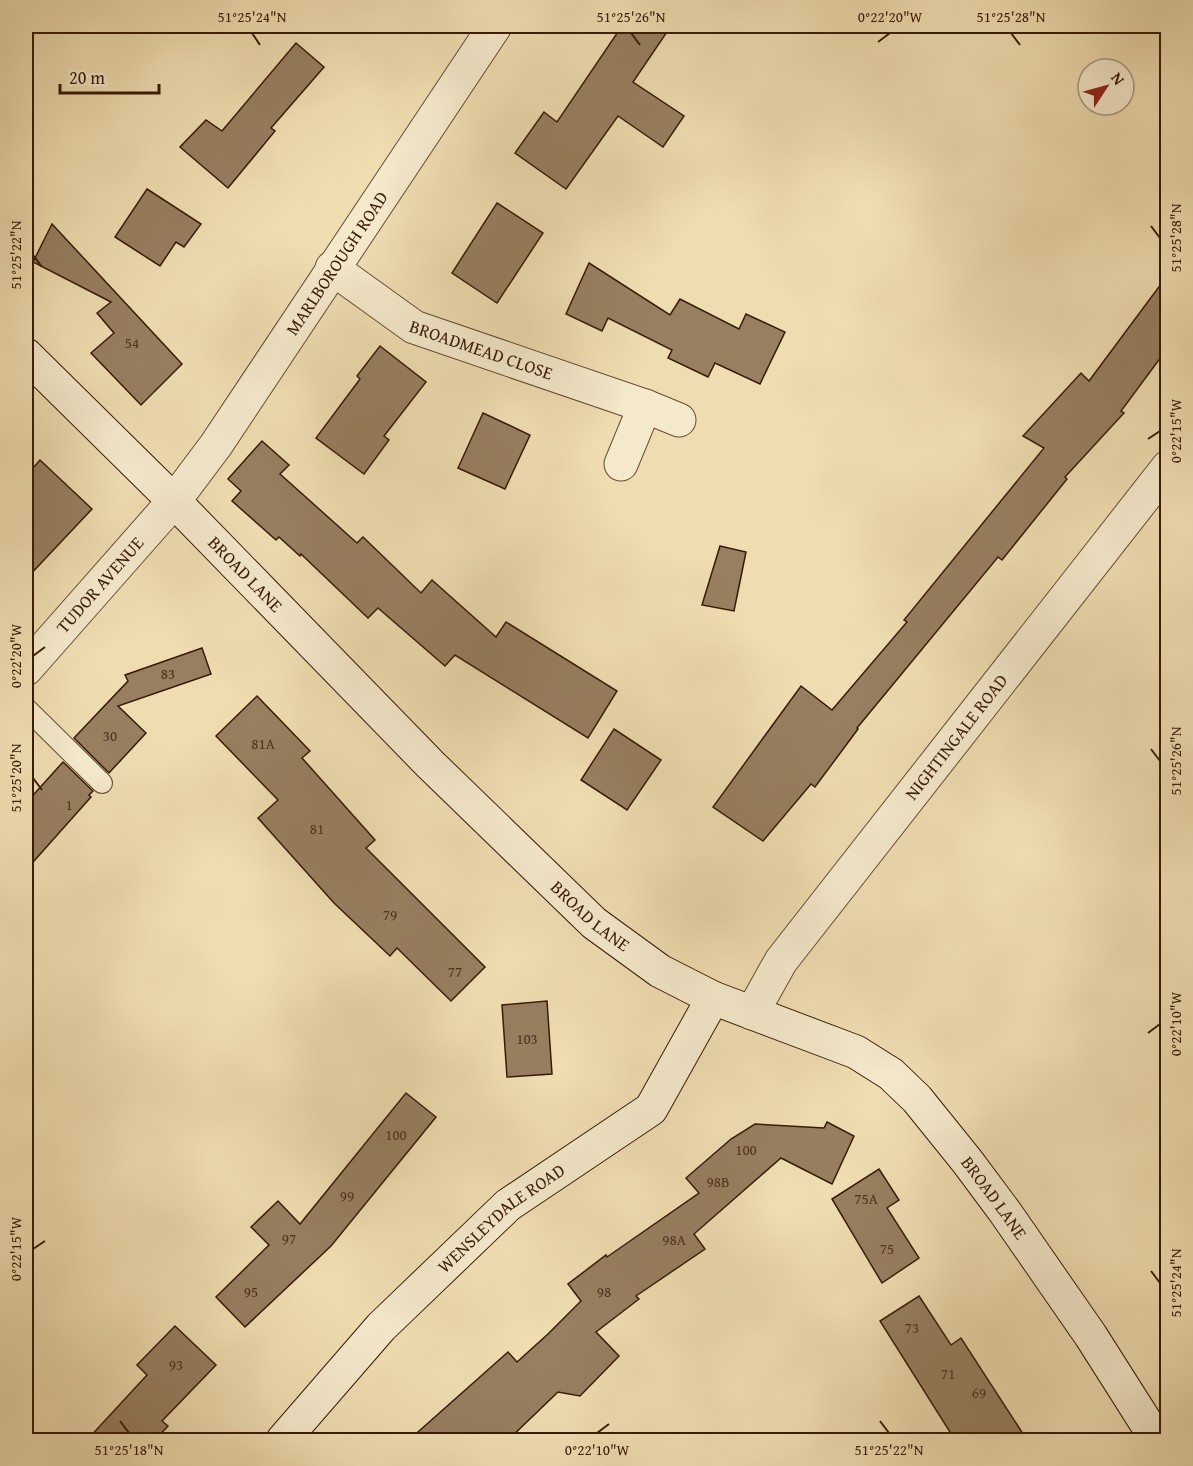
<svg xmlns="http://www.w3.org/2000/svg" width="1193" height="1466" font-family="'Gentium Book Plus',serif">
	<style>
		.building { fill: #977f60; stroke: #381a08; stroke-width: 1.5 }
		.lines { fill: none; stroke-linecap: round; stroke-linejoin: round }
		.lane-casing { stroke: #664b32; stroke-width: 22 }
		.street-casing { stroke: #664b32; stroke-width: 35 }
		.secondary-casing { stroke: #381a08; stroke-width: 35 }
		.lane { stroke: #f5e9cc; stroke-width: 20 }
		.street { stroke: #f5e9cc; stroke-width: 33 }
		.secondary { stroke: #f5e9cc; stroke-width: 33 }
		.ticks { fill: none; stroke: #381a08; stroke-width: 2 }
		.labels { text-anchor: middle; stroke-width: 5; stroke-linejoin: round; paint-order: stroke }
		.number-label { font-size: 15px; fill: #50331e }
		.street-label { font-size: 18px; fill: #381a08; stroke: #f5e9cc }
		.neatline { fill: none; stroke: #381a08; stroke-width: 2 }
		.ticks-label { font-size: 15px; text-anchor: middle; fill: #381a08 }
	</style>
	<rect width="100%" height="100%" fill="#efddb1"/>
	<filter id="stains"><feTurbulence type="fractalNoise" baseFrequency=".00333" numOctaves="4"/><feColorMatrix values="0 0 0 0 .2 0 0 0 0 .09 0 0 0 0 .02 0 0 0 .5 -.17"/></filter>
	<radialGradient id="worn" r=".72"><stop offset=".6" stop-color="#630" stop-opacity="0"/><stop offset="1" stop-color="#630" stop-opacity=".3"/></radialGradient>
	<g class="building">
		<polygon points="622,26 671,26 633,82 684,116 663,147 618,116 566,189 515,153 544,112 557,122"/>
		<polygon points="296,43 324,67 271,128 275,131 228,188 180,147 206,120 222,131"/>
		<polygon points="147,189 201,224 184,247 176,242 160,266 115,237"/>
		<polygon points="497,203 543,233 497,303 452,273"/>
		<polygon points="52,224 182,364 141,405 91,353 114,333 97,313 111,302 33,262"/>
		<polygon points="589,263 670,315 680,299 739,329 746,314 785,332 760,384 715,363 708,377 668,358 672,350 608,318 602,331 566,314"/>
		<polygon points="1167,276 1167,349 1121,411 1124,413 1065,477 1067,479 1002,560 998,557 857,728 858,729 815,787 811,784 763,841 713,807 801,686 832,710 907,622 904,620 1044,448 1023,436 1081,373 1089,381"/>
		<polygon points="380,346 426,382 384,436 389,440 364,474 316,438 360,379 357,376"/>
		<polygon points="483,413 530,435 505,489 458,468"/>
		<polygon points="262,441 289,465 280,474 357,543 363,537 421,593 432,580 496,637 506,622 617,691 588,738 455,655 445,666 378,608 368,618 301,554 300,556 279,537 276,540 232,501 241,491 228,479"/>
		<polygon points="40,460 92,509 26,579 26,476"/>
		<polygon points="720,546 746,552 734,611 702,605"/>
		<polygon points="202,648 211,674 118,706 146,733 109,773 74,738 128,681 125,675"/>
		<polygon points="257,696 310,751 302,758 375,840 366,848 485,967 451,1001 397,948 390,956 334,903 258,818 278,800 216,736"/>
		<polygon points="614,729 661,760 627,810 581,780"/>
		<polygon points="63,762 93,791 89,795 91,797 26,870 26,803"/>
		<polygon points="547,1001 552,1074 507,1077 502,1005"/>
		<polygon points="406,1093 436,1117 331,1246 245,1327 216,1297 269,1245 251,1227 278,1201 300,1224"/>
		<polygon points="827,1122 854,1136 832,1184 781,1158 694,1234 705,1249 636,1296 639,1299 596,1332 619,1356 580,1396 558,1392 508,1440 409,1440 508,1352 517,1362 548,1334 581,1301 568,1284 606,1255 607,1257 699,1193 686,1178 731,1139 755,1124 824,1128"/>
		<polygon points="879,1169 899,1200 887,1208 919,1258 882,1283 832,1199"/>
		<polygon points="919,1296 951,1345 961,1338 1027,1440 955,1440 880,1321"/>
		<polygon points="175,1326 216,1365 162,1421 168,1426 155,1440 87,1440 147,1375 137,1365"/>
	</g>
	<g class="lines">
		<defs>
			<polyline id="lane" points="26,708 102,783"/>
			<g id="street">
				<path id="s1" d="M332 268 414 327 645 406 621 464"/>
				<polyline points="645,406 679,420"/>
				<path id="s2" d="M26 669 174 501 216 445 495 26"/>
				<path id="s3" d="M752 1013 781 961 1168 467"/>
			</g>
			<g id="secondary">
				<path id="s4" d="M26 355 174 501 430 764 594 923 660 971 713 998 856 1052 891 1074 917 1099 967 1161 1005 1212 1091 1336 1157 1440"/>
				<path id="s5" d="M283 1440 381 1327 508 1205 651 1109 713 998"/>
			</g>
		</defs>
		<use href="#lane" class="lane-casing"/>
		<use href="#street" class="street-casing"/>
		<use href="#secondary" class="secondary-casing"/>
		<use href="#lane" class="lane"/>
		<use href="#street" class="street"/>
		<use href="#secondary" class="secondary"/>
	</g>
	<path class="ticks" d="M252 33 260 45M631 33 640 45M1011 33 1020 45M878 42 890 33M1151 226 1160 238M33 255 42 267M1148 439 1160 431M33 656 45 647M1151 749 1160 761M33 778 42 790M1148 1033 1160 1024M33 1249 45 1241M1151 1271 1160 1283M120 1421 129 1433M880 1421 889 1433M597 1433 609 1424"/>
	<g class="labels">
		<g class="number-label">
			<text x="132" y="348">54</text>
			<text x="168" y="679">83</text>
			<text x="110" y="741">30</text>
			<text x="263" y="749">81A</text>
			<text x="69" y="810">1</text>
			<text x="317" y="834">81</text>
			<text x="390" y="920">79</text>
			<text x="455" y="977">77</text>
			<text x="527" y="1044">103</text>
			<text x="396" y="1140">100</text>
			<text x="746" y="1155">100</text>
			<text x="718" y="1187">98B</text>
			<text x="347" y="1201">99</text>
			<text x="866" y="1204">75A</text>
			<text x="289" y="1244">97</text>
			<text x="674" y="1245">98A</text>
			<text x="887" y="1254">75</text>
			<text x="251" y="1297">95</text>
			<text x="604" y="1297">98</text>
			<text x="912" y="1333">73</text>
			<text x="176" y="1370">93</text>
			<text x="948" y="1379">71</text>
			<text x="979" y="1398">69</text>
		</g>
		<g class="street-label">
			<text dy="6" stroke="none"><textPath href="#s2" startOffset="512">MARLBOROUGH ROAD</textPath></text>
			<text dy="6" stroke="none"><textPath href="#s1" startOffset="172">BROADMEAD CLOSE</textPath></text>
			<text dy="6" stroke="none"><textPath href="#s4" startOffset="310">BROAD LANE</textPath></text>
			<text dy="6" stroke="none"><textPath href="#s2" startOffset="112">TUDOR AVENUE</textPath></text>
			<text dy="6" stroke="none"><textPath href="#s3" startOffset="344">NIGHTINGALE ROAD</textPath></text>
			<text dy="6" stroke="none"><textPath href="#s4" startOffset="796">BROAD LANE</textPath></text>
			<text dy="6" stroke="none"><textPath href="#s4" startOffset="1300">BROAD LANE</textPath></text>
			<text dy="6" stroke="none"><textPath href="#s5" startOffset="312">WENSLEYDALE ROAD</textPath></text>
		</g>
	</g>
	<rect width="1193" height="1466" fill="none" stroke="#efddb1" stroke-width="66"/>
	<g transform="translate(1106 87) rotate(54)"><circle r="28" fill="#f5e9cc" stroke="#a9967e" stroke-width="1.5"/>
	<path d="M0-4.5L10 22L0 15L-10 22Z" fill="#8f2418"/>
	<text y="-9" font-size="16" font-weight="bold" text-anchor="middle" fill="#381a08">N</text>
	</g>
	<path d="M60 84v9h99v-9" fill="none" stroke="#381a08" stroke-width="3"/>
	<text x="69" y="84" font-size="18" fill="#381a08" stroke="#f5e9cc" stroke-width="4.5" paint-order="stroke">20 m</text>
	<rect x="33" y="33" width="1127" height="1400" class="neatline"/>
	<g class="ticks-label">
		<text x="252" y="22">51°25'24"N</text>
		<text x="631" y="22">51°25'26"N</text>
		<text x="890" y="22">0°22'20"W</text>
		<text x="1011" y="22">51°25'28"N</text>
		<text transform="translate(1176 238) rotate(-90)" y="5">51°25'28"N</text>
		<text transform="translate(16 255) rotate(-90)" y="5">51°25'22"N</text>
		<text transform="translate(1176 431) rotate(-90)" y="5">0°22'15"W</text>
		<text transform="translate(16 656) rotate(-90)" y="5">0°22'20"W</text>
		<text transform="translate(1176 761) rotate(-90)" y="5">51°25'26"N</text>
		<text transform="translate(16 778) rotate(-90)" y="5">51°25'20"N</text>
		<text transform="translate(1176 1024) rotate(-90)" y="5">0°22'10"W</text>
		<text transform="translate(16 1249) rotate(-90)" y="5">0°22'15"W</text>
		<text transform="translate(1176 1283) rotate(-90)" y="5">51°25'24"N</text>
		<text x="129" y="1455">51°25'18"N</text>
		<text x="597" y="1455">0°22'10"W</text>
		<text x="889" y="1455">51°25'22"N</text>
	</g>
	<rect width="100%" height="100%" filter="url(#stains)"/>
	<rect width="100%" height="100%" fill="url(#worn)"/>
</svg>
